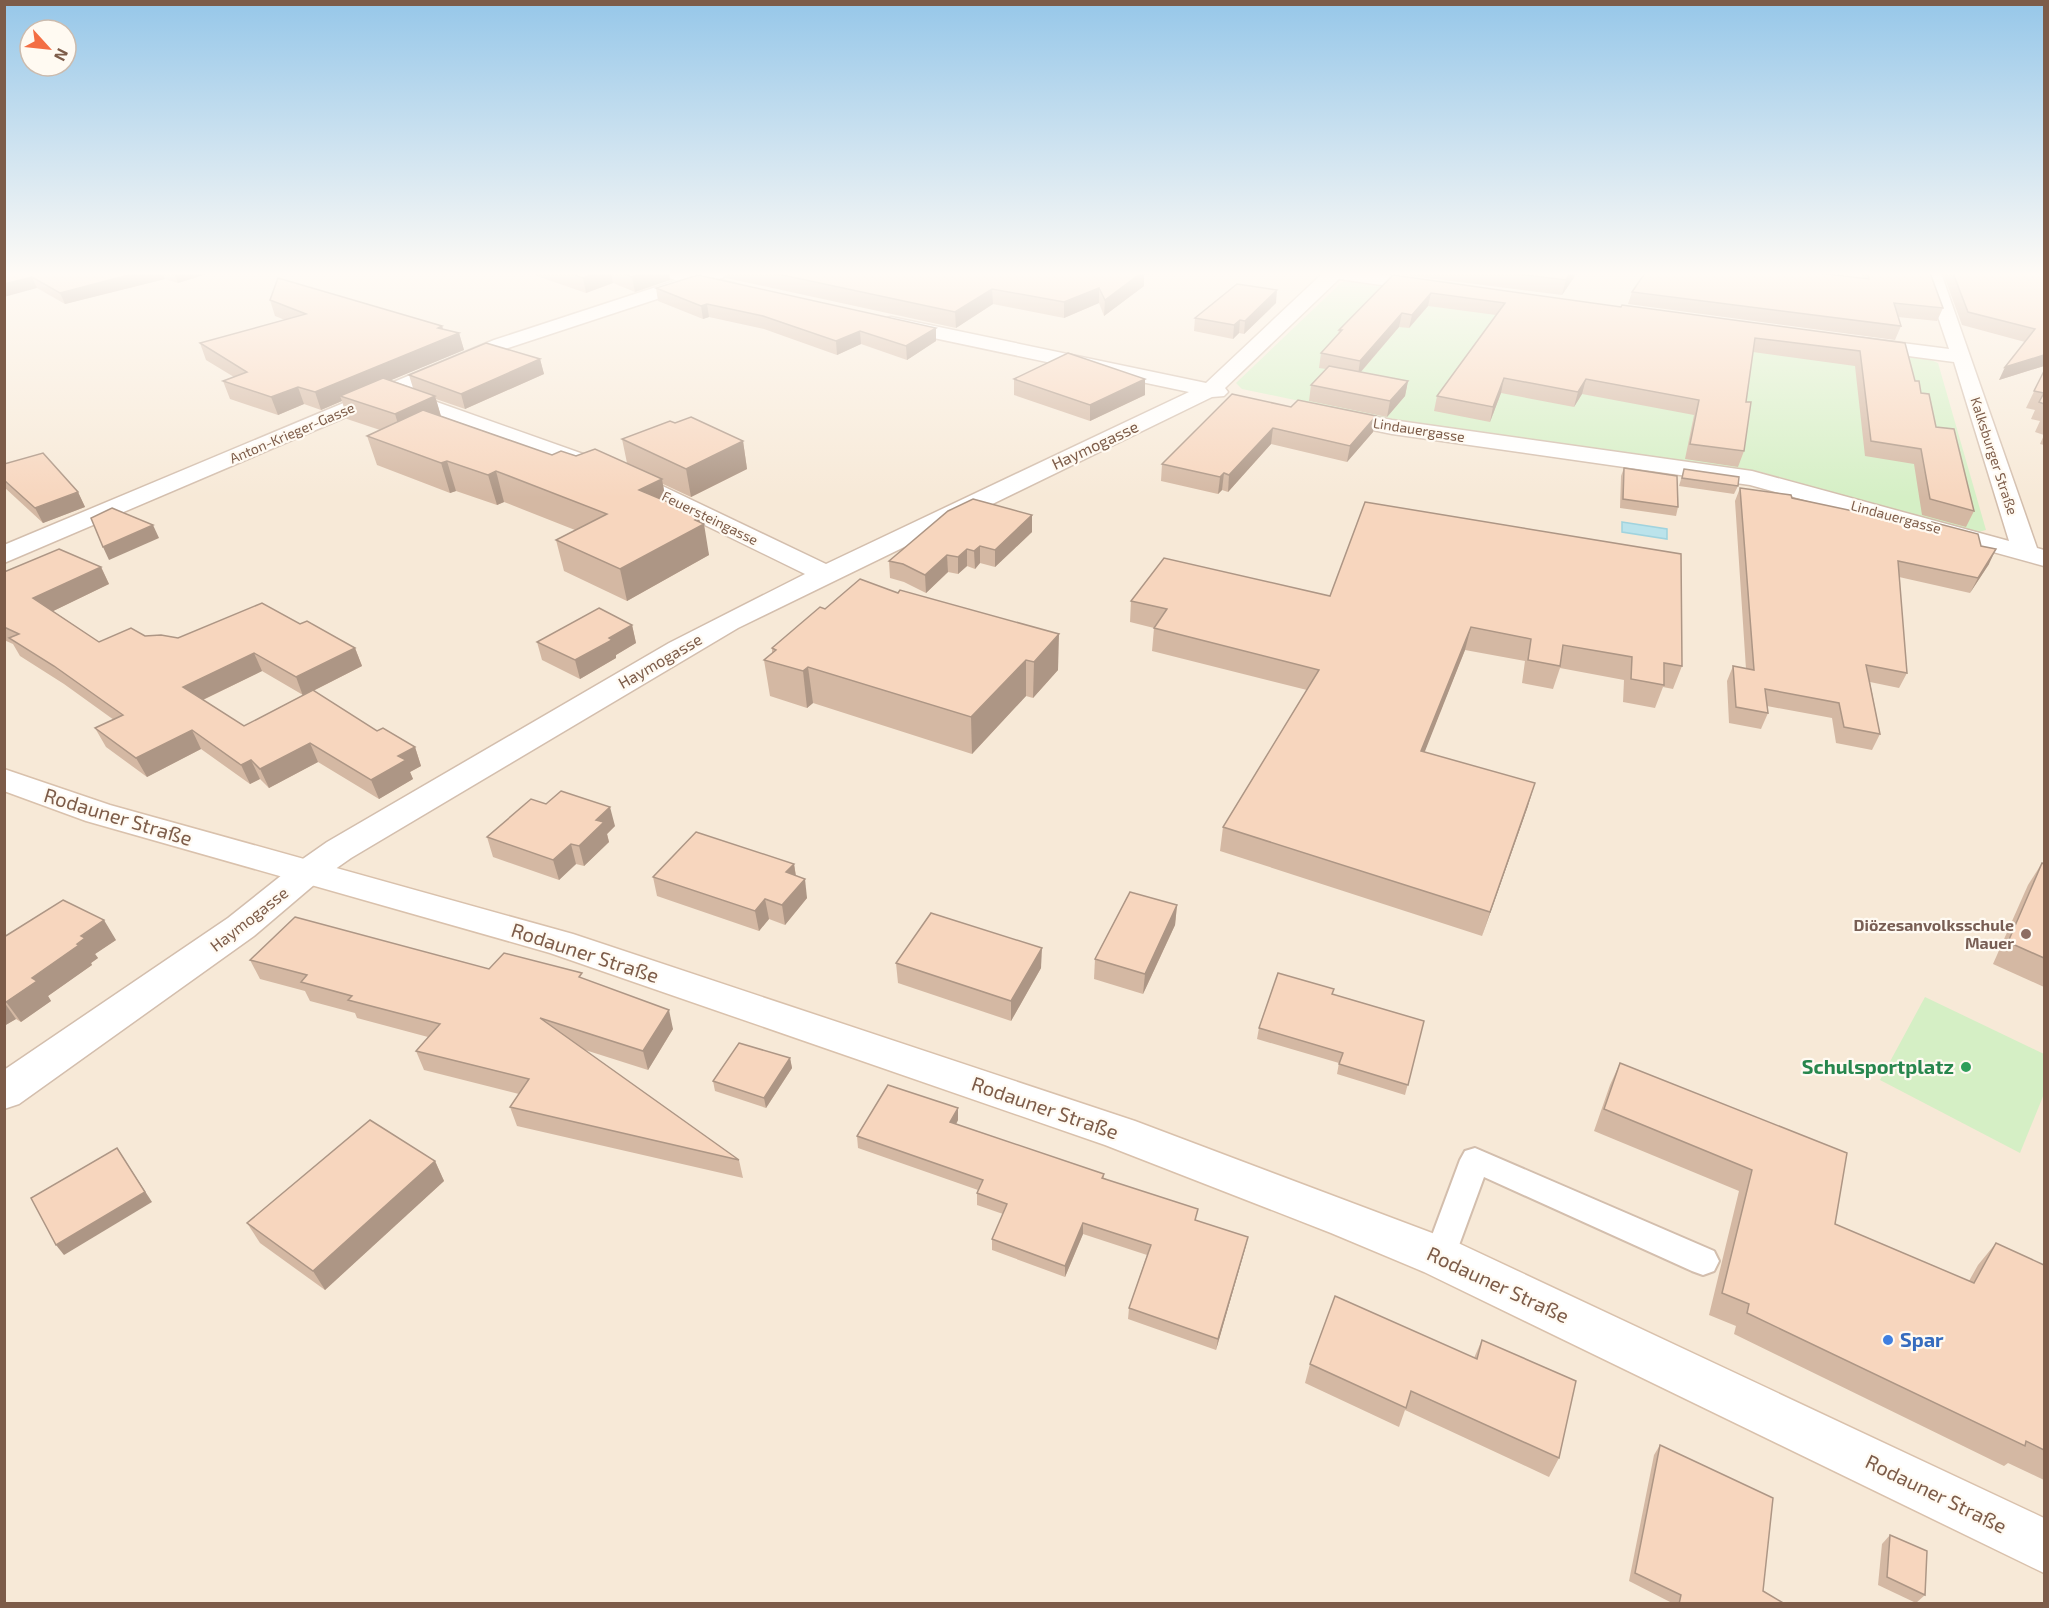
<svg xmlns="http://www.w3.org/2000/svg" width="2049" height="1608" font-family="'Exo 2',sans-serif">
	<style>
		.residential { fill: #f7e9d7 }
		.green { fill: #d5efc5 }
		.water { fill: #bbe3eb; stroke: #a0d3de; stroke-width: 1.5 }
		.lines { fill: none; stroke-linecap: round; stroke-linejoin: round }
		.service-casing { stroke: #d3bead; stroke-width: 4 }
		.minor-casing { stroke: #d3bead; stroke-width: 3 }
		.tertiary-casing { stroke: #d3bead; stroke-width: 3 }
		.secondary-casing { stroke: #d9c1ac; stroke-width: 3 }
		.service { fill: #fff; fill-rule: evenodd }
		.minor { fill: #fff; fill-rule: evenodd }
		.tertiary { fill: #fff; fill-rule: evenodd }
		.secondary { fill: #fff; fill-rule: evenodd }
		.wall { fill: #d4b8a3; fill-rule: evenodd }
		.shaded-wall { fill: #ad9685 }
		.building { fill: #f7d6be; stroke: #ad9685; stroke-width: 1.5 }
		.education-dot { fill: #8d6e63; stroke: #fffaf2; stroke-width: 2 }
		.leisure-dot { fill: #2e9e5b; stroke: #fffaf2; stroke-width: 2 }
		.shop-dot { fill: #3f7fe0; stroke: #fffaf2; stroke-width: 2 }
		.labels { text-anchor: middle; stroke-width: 4.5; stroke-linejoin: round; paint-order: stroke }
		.far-street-label { font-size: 14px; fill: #7d5c49; stroke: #fffaf2 }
		.street-label { font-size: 16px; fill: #7d5c49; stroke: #fffaf2 }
		.education-label { font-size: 16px; font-weight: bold; fill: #785e54; stroke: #fffaf2; text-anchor: end }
		.near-street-label { font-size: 20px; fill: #7d5c49; stroke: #fffaf2 }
		.near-leisure-label { font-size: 20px; font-weight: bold; fill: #27864d; stroke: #fffaf2; text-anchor: end }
		.near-shop-label { font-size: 20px; font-weight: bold; fill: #366cbe; stroke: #fffaf2; text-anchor: start }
	</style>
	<rect width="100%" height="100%" fill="#fef7ea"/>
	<rect class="residential" x="5" y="273" width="2039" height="1330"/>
	<g class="green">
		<polygon points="1355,280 1924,357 1938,363 1986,530 1975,533 1761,472 1400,422 1242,389 1236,383 1342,282"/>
		<polygon points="1925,997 2044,1054 2044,1094 2020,1153 1880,1080"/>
	</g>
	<polygon class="water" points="1622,522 1667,529 1667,539 1622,532"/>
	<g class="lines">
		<defs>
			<polygon id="service" points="1475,1148 1714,1251 1719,1261 1714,1271 1703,1275 1692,1271 1484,1177 1451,1267 1440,1271 1429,1267 1424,1257 1460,1160 1465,1151"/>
			<g id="minor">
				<polygon points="661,273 693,273 736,284 739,288 736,292 730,293 664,277"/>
				<polygon points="1323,273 1372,273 1431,282 1437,283 1440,287 1437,291 1431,292 1339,279 1225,388 1228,392 1224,396 1212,397 738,628 351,858 321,879 254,936 19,1104 4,1109 4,1070 228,918 297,863 327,842 669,643 805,574 615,481 389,398 385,394 389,390 396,388 403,390 631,471 826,564 1189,392 891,329 884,327 881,323 884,319 891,317 1206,383"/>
				<polygon points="1923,273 1941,273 2037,548 2044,550 2044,566 1750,485 1392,434 1324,420 1321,415 1324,410 1332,408 1392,420 1752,471 2009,541 1954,362 1863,350 1856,348 1853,344 1856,340 1863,338 1949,349"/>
			</g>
			<polygon id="tertiary" points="699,273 727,273 724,277 508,348 4,563 4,545 494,340"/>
			<polygon id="secondary" points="4,769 110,805 573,934 1135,1121 1456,1242 2044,1518 2044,1573 1424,1272 1331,1233 1105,1145 550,953 86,821 4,791"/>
		</defs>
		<use href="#service" class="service-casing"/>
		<use href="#minor" class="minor-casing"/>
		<use href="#tertiary" class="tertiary-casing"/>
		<use href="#secondary" class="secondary-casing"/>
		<use href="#service" class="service"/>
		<use href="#minor" class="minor"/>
		<use href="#tertiary" class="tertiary"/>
		<use href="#secondary" class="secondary"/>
	</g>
	<g class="wall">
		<polygon points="4,273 210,273 178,283 165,279 65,304 37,288"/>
		<polygon points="534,273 669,273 670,280 635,292 613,283 586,293 534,275"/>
		<polygon points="726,273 1163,273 1144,275 1144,286 1104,316 1099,303 1064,318 993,304 956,328 726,278"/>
		<polygon points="1404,273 1577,273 1562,295 1404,275"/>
		<polygon points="1861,273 1930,273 1943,308 1937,321 1898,317 1901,326 1895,340 1628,304 1632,292 1862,278"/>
		<polygon points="1943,273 2044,273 2044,366 1999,380 2025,342 1962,325"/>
		<polygon points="1393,275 1621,307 1905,343 1915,381 1974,511 1966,527 1922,515 1914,464 1865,456 1855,366 1753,352 1746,402 1744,451 1738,467 1685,459 1694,415 1582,394 1574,407 1501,393 1490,422 1434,411 1437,396 1496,315 1428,306 1409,328 1399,327 1361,372 1408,381 1405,396 1387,417 1309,401 1311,385 1326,369 1319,368 1321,353 1338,335 1339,330"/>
		<polygon points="656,288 936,328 936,341 907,360 861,344 837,355 764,329 709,317 703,319 658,301"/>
		<polygon points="270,300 442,326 443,329 459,333 464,350 391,380 413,388 409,375 540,359 544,374 465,409 436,399 441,416 552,455 576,456 627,463 622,439 675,423 743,441 747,469 691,497 663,484 666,501 687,513 699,518 709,555 627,601 564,571 556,540 575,530 504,502 497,505 456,491 450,493 377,465 367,436 380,430 347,419 342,401 321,410 304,404 278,415 230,399 223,381 234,377 206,360 200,343 285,320 275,316"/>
		<polygon points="1276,303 1244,334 1239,333 1233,339 1194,331 1195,318"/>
		<polygon points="2044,371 2044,445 2040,444 2044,435 2035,432 2040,421 2031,419 2035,410 2026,408"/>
		<polygon points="1014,379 1145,395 1090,421 1014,395"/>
		<polygon points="1232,394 1373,432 1347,462 1271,444 1228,492 1222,490 1218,494 1161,481 1162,464"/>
		<polygon points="4,464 78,492 85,507 43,523 4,487"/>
		<polygon points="1624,468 1678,507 1676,516 1620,508 1621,476"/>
		<polygon points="1684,469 1738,486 1734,494 1679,486"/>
		<polygon points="1740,488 1929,527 1932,522 1981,546 1989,564 1970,593 1899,577 1907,673 1899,688 1870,682 1880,734 1872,750 1836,743 1832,718 1767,706 1768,713 1761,729 1729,723 1727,681 1733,666 1746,669 1735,501"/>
		<polygon points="1032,515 1032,532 995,567 980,563 975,569 967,566 958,574 948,572 926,593 904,582 890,578 889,561"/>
		<path d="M101 567 109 584 53 611 99 642 145 636 178 638 300 624 355 648 362 666 313 691 377 731 415 747 421 766 410 772 413 779 379 799 318 762 269 788 260 779 250 784 201 749 147 777 106 747 95 728 114 720 64 684 20 656 13 644 4 640V572ZM262 671 303 695 244 726 203 700Z"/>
		<polygon points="860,579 1058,670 1033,698 1026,696 972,754 813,703 807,708 770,696 764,660 772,653 772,648 825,609"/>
		<polygon points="1330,596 1682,666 1673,689 1663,687 1655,708 1623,702 1624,680 1560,668 1553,689 1522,683 1525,661 1465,650 1424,752 1528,806 1482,936 1220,851 1223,827 1307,690 1152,651 1154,628 1130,622 1131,601"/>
		<polygon points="632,625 636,643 616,655 616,658 580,679 542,660 537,642"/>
		<polygon points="615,826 607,834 609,842 584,866 576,864 559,880 493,857 487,837"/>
		<polygon points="2042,863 2044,864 2044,987 1993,964 2028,885"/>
		<polygon points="794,864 796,876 807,898 785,925 769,919 759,931 657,896 653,877"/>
		<polygon points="1177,905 1175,925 1143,994 1094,979 1095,959"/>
		<polygon points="4,937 116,940 95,954 98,958 91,963 92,965 48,996 51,1001 21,1022 16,1019 4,1026"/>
		<polygon points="250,960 489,969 584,979 673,1029 648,1070 582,1049 739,1160 743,1178 517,1126 510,1107 519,1094 424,1070 416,1051 428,1037 357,1018 355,1013 310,1001 305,991 260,979"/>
		<polygon points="896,963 1041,968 1011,1021 898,983"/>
		<polygon points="1332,994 1424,1021 1405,1095 1337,1074 1339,1063 1257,1039 1259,1028"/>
		<polygon points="790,1058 792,1068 766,1108 715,1091 713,1081"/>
		<polygon points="1620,1063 1835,1224 1969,1281 1978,1265 1996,1243 2044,1265 2044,1480 2008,1463 2004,1466 1734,1334 1736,1326 1709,1315 1739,1191 1594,1131 1610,1085"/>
		<polygon points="958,1120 956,1124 1104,1174 1104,1178 1196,1221 1248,1237 1245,1249 1216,1350 1128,1319 1129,1308 1147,1255 1083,1234 1065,1277 992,1250 992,1239 1003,1214 977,1205 977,1193 978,1190 858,1148 857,1136"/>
		<polygon points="435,1161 444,1181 325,1290 260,1243 247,1223"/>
		<polygon points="1482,1340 1559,1458 1549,1477 1405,1410 1399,1427 1305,1383 1310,1364 1474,1358"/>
		<polygon points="1660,1445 1763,1591 1785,1604 1674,1604 1629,1581 1654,1455"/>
		<polygon points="1890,1535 1925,1595 1916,1603 1878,1585 1882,1544"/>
	</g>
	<g class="shaded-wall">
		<polygon points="136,273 163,273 165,279 65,304 60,293"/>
		<polygon points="174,273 210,273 178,283"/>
		<polygon points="595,273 611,273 613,283 586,293 583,278"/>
		<polygon points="642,273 669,273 670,280 635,292 632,277"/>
		<polygon points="1141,273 1163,273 1144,275 1144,286 1104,316 1105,300"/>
		<polygon points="1570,273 1577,273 1562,295 1566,280"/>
		<polygon points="32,277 37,288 4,297 4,284"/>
		<polygon points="1099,288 1099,303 1064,318 1064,302"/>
		<polygon points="992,289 993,304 956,328 955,312"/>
		<polygon points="1277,290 1276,303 1244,334 1245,321"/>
		<polygon points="1431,293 1428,306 1409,328 1412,315"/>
		<polygon points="707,304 709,317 703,319 701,306"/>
		<polygon points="1402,313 1399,327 1358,375 1360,361"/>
		<polygon points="1240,320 1239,333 1233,339 1234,325"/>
		<polygon points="442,326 446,339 459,333 464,350 348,398 340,396 342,401 321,410 315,392"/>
		<polygon points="936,328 936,341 907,360 906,346"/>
		<polygon points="860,331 861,344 837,355 836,341"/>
		<polygon points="2044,355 2044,366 1999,380 2005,367"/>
		<polygon points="540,359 544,374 465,409 461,394"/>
		<polygon points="1504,378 1501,393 1490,422 1493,407"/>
		<polygon points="1145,379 1145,395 1090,421 1090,405"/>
		<polygon points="1586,379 1582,394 1574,407 1578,392"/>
		<polygon points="1408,381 1405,396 1387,417 1390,401"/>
		<polygon points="298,387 304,404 278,415 271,397"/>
		<polygon points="435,396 442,420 402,437 395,414"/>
		<polygon points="1376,416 1373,432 1347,462 1350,446"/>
		<polygon points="1273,428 1271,444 1228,492 1229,475"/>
		<polygon points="743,441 747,469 691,497 686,469"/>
		<polygon points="447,461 456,491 450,493 441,463"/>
		<polygon points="496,471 504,502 497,505 488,475"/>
		<polygon points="1224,473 1222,490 1218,494 1220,477"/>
		<polygon points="662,479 667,509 639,490"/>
		<polygon points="78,492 85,507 43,523 35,508"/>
		<polygon points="687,510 691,531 695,520 699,518 701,526 704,524 709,555 627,601 620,569 683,512"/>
		<polygon points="1032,515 1032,532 995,567 995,550"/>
		<polygon points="153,525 159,538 109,560 103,547"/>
		<polygon points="980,546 980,563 975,569 974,551"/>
		<polygon points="967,549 967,566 958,574 958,557"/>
		<polygon points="1996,549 1989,564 1970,593 1978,578"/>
		<polygon points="947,555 948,572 926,593 925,575"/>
		<polygon points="101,567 109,584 43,616 33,598"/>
		<polygon points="632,625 636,643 616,655 616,658 580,679 575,660 609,638"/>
		<polygon points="1471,627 1465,650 1416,774 1421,751"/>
		<polygon points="1059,634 1058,670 1033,698 1034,662"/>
		<polygon points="355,648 362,666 303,696 296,677"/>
		<polygon points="254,653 262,671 192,705 183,687"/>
		<polygon points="1026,660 1026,696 972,754 971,717"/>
		<polygon points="808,667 813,703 807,708 803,671"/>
		<polygon points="192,730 201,749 147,777 136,758"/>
		<polygon points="310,743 318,762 269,788 260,769"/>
		<polygon points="415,747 421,766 410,772 413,779 379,799 371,780 398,756"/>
		<polygon points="251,760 260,779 250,784 241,765"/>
		<polygon points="1535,783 1528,806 1482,936 1490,912"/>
		<polygon points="610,807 615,826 607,834 609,842 584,866 579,846 596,820"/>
		<polygon points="571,844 576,864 559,880 553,860"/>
		<polygon points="794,864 797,884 786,872"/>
		<polygon points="805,879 807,898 785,925 782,905"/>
		<polygon points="765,899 769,919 759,931 755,911"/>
		<polygon points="1177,905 1175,925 1143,994 1145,974"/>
		<polygon points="104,920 116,940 95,954 98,958 91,963 92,965 48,996 51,1001 21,1022 6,1002 32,978 77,944 81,936"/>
		<polygon points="1042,948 1041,968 1011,1021 1011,1001"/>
		<polygon points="4,1002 16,1019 4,1026"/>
		<polygon points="669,1010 673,1029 648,1070 643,1051"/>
		<polygon points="790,1058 792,1068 766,1108 764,1098"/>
		<polygon points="958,1108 958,1120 951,1134 950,1122"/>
		<polygon points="117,1148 152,1202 64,1255 56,1245"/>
		<polygon points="435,1161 444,1181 325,1290 313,1271"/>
		<polygon points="1083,1223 1083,1234 1065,1277 1065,1266"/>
		<polygon points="1248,1237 1245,1249 1216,1350 1218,1339"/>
	</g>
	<g class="building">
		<polygon points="4,273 136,273 60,293 32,277 4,284"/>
		<polygon points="570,273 595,273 583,278"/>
		<polygon points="623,273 642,273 632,277"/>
		<polygon points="773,273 1141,273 1105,300 1099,288 1064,302 992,289 955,312"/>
		<polygon points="1511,273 1570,273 1566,280"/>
		<polygon points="1645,273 1818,273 1869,279 1868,273 1930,273 1943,308 1894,303 1901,326 1632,292"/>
		<polygon points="1953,273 2044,273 2044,355 2005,367 2035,329 1968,312"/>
		<polygon points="698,275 936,328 906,346 860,331 836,341 763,316 707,304 701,306 656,288"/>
		<polygon points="1393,275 1621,307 1622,305 1905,343 1915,381 1919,381 1921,393 1929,394 1936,427 1954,429 1974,511 1930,499 1921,449 1871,441 1860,351 1755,338 1746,402 1751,402 1744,451 1690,444 1699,400 1586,379 1578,392 1504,378 1493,407 1437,396 1505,303 1431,293 1412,315 1402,313 1360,361 1321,353 1342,330 1339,330"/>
		<polygon points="278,278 442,326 438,328 459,333 315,392 298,387 271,397 223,381 247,372 200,343 306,314 270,300"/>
		<polygon points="1237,284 1277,290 1245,321 1240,320 1234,325 1195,318"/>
		<polygon points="486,343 540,359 461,394 409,375"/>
		<polygon points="1068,353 1145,379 1090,405 1014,379"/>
		<polygon points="1329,366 1408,381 1390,401 1311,385"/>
		<polygon points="2044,371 2044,404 2039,402 2044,393 2034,391"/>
		<polygon points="383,378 435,396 395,414 340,396"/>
		<polygon points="1232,394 1291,407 1298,400 1376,416 1350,446 1273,428 1229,475 1224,473 1220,477 1162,464"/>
		<polygon points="423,410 552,455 561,451 576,456 595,449 662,479 639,490 687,510 683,512 699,518 695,520 704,524 620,569 556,540 607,514 496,471 488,475 447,461 441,463 367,436"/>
		<polygon points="691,417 743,441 686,469 622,439 670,421 675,423"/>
		<polygon points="43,453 78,492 35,508 4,480 4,464"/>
		<polygon points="1624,468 1677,476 1678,507 1623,499"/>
		<polygon points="1684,469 1739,477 1738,486 1682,478"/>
		<polygon points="1740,488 1791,495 1792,498 1933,528 1932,522 1978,534 1981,546 1996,549 1978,578 1898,561 1907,673 1866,665 1880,734 1844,727 1839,703 1765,689 1768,713 1736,707 1733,666 1754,670"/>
		<polygon points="973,499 1032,515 995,550 980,546 974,551 967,549 958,557 947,555 925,575 903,564 889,561 948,511"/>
		<polygon points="1365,502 1681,554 1682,666 1664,663 1664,685 1631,679 1632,657 1563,645 1560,666 1528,660 1531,639 1471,627 1421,751 1535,783 1490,912 1223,827 1319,670 1154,628 1167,609 1131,601 1164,558 1330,596"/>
		<polygon points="112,508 153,525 103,547 91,518"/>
		<polygon points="59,549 101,567 33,598 99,642 131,628 145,636 161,635 178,638 262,603 300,624 307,621 355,648 296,677 254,653 183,687 244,726 313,690 377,731 383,728 415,747 398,756 406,760 371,780 310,743 260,769 251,760 241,765 192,730 136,758 95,728 123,715 54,666 9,638 19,634 4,627 4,572"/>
		<polygon points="860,579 898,593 900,590 1059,634 1034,662 1026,660 971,717 808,667 803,671 764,660 776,650 772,648 820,607 825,609"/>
		<polygon points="599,608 632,625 609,638 612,640 575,660 537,642"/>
		<polygon points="561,791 610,807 596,820 604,822 579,846 571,844 553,860 487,837 531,799 546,804"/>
		<polygon points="696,832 794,864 786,872 805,879 782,905 765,899 755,911 653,877"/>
		<polygon points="2042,863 2044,864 2044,958 2008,942"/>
		<polygon points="1130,892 1177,905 1145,974 1095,959"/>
		<polygon points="63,900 104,920 81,936 85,938 77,944 79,945 32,978 37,981 6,1002 4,1000 4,937"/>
		<polygon points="931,913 1042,948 1011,1001 896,963"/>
		<polygon points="295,917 489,969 504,953 582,973 579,977 669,1010 643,1051 540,1018 739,1160 510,1107 529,1079 416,1051 440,1024 348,1000 352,996 301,982 307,975 250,960"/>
		<polygon points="1278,973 1334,989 1332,994 1424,1021 1408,1085 1339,1064 1343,1053 1259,1028"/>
		<polygon points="739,1043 790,1058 764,1098 713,1081"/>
		<polygon points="1620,1063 1847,1153 1835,1224 1974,1283 1996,1243 2044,1265 2044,1450 2026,1441 2025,1446 1747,1313 1749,1304 1722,1293 1752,1170 1604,1109"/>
		<polygon points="888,1085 958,1108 950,1122 1104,1174 1102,1178 1198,1209 1195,1220 1248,1237 1218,1339 1129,1308 1151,1245 1083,1223 1065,1266 992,1239 1007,1204 977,1193 983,1180 857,1136"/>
		<polygon points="370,1120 435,1161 313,1271 247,1223"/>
		<polygon points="117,1148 145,1192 56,1245 31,1198"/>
		<polygon points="1335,1296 1477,1359 1482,1340 1576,1381 1559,1458 1411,1391 1406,1408 1310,1364"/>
		<polygon points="1660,1445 1773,1498 1763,1591 1785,1604 1679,1604 1681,1595 1635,1573"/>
		<polygon points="1890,1535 1927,1551 1925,1595 1887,1577"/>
	</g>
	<linearGradient id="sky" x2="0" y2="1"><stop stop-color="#96c7e9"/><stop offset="0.55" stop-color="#fffbf6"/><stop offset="1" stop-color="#fffbf6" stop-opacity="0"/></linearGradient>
	<rect width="2049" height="498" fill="url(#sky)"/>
	<circle class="education-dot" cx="2026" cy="934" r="6"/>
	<circle class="leisure-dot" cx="1966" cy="1067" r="6"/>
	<circle class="shop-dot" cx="1888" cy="1340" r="6"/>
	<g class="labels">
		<g class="far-street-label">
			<text transform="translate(1419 430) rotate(9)" y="5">Lindauergasse</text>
			<text transform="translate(292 433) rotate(-23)" y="5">Anton-Krieger-Gasse</text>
			<text transform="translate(1994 456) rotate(72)" y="5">Kalksburger Straße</text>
			<text transform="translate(1896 517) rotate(15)" y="5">Lindauergasse</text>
			<text transform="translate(710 518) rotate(26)" y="5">Feuersteingasse</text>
		</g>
		<g class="street-label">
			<text transform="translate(1095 445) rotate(-25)" y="6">Haymogasse</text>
			<text transform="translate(660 661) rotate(-30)" y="6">Haymogasse</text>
			<text transform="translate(249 919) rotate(-38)" y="6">Haymogasse</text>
		</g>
		<g class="education-label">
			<text x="2014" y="931">Diözesanvolksschule<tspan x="2014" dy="18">Mauer</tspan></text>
		</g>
		<g class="near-street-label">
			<text transform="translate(118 817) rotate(17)" y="7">Rodauner Straße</text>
			<text transform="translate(585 953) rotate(18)" y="7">Rodauner Straße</text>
			<text transform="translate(1045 1108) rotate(19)" y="7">Rodauner Straße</text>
			<text transform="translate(1498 1285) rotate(25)" y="7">Rodauner Straße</text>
			<text transform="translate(1936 1494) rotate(26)" y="7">Rodauner Straße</text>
		</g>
		<g class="near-leisure-label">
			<text x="1954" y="1074">Schulsportplatz</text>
		</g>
		<g class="near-shop-label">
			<text x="1900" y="1347">Spar</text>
		</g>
	</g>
	<rect width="2049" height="1608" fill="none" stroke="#7d5c49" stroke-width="12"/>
	<g transform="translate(48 48) rotate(117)"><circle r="28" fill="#fffaf2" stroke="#cbbbae" stroke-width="1.5"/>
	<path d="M0-4.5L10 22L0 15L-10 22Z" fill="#f36e44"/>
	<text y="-9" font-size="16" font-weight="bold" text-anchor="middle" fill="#7d5c49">N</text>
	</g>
</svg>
